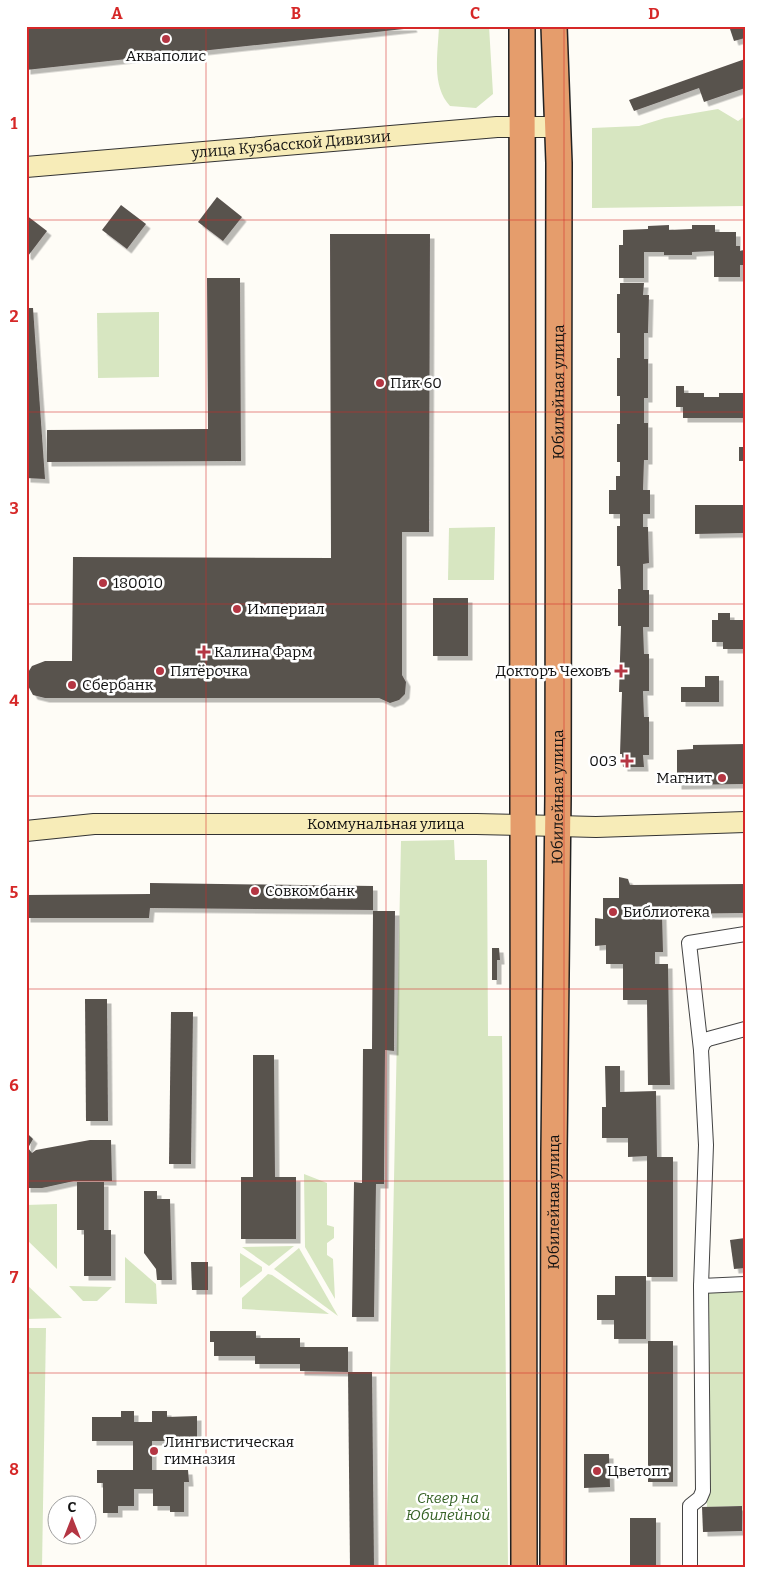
<svg xmlns="http://www.w3.org/2000/svg" width="771" height="1593" font-family="Bitter,serif">
	<style>
		.green { fill: #d7e6c1 }
		.building { fill: #59524e; filter: url(#shadow) }
		.lines { fill: none; stroke-linecap: round; stroke-linejoin: round }
		.street-casing { stroke: #444; stroke-width: 16 }
		.secondary-casing { stroke: #333; stroke-width: 22 }
		.highway-casing { stroke: #222; stroke-width: 28 }
		.street { stroke: #fff; stroke-width: 14 }
		.secondary { stroke: #f7ecb8; stroke-width: 20 }
		.highway { stroke: #e59d6c; stroke-width: 25 }
		.grid { fill: none; stroke: #d62828; stroke-width: 1; stroke-opacity: 0.55 }
		.poi-dot { fill: #b43643; stroke: #fff; stroke-width: 2 }
		.labels { text-anchor: middle; stroke-width: 5; stroke-linejoin: round; paint-order: stroke }
		.poi-label { font-size: 15px; fill: #111; stroke: #fff; text-anchor: start }
		.street-label { font-size: 15px; fill: #111; stroke: #fff }
		.park-label { font-size: 15px; font-style: italic; fill: #376327; stroke: #fff }
		.neatline { fill: none; stroke: #d62828; stroke-width: 2 }
		.grid-label { font-size: 16px; text-anchor: middle; font-weight: bold; fill: #d62828 }
	</style>
	<defs>
		<filter id="shadow"><feDropShadow dx="4.5" dy="4.5" stdDeviation="0" flood-color="#0004"/></filter>
	</defs>
	<rect width="100%" height="100%" fill="#fefcf6"/>
	<g class="green">
		<path d="M439 26H489L493 94 476 108 450 106C431 86 438 53 439 26Z"/>
		<polygon points="718,109 738,121 745,116 745,206 592,208 592,128 639,126 665,118"/>
		<polygon points="159,312 159,377 98,378 97,313"/>
		<polygon points="495,527 494,580 448,580 449,528"/>
		<polygon points="454,840 455,860 487,860 488,1036 502,1036 508,1567 386,1567 401,841"/>
		<polygon points="304,1174 327,1183 327,1225 334,1227 334,1238 327,1243 327,1255 333,1259 335,1299 305,1247"/>
		<polygon points="57,1204 57,1269 26,1239 26,1205"/>
		<polygon points="294,1246 269,1266 242,1247"/>
		<polygon points="299,1248 338,1316 274,1269"/>
		<polygon points="240,1253 262,1267 262,1271 240,1288"/>
		<polygon points="125,1257 156,1284 157,1304 125,1303"/>
		<polygon points="268,1274 272,1275 329,1314 242,1309 242,1298"/>
		<polygon points="26,1284 62,1318 26,1319"/>
		<polygon points="69,1286 112,1287 97,1301 83,1301"/>
		<polygon points="745,1290 745,1567 742,1506 707,1507 701,1299 709,1292"/>
		<polygon points="26,1328 46,1328 42,1567 26,1567"/>
	</g>
	<g class="building">
		<polygon points="26,26 412,26 413,28 26,70"/>
		<polygon points="729,26 745,26 745,38 734,41"/>
		<polygon points="745,59 745,88 704,102 699,88 634,111 629,100"/>
		<polygon points="217,197 242,217 223,241 198,222"/>
		<polygon points="121,205 146,224 127,249 102,230"/>
		<polygon points="26,215 47,231 28,256 26,254"/>
		<polygon points="669,225 669,230 692,229 692,225 715,225 715,232 736,232 736,246 740,246 740,251 744,250 744,265 740,265 740,277 714,277 714,251 692,252 692,255 664,255 664,252 644,252 644,278 619,278 619,245 623,245 623,230 648,229 648,226"/>
		<polygon points="330,234 430,234 429,532 402,532 402,675 406,682 405,694 399,700 390,703 379,698 45,698 33,695 26,682 27,674 32,666 45,661 72,661 73,557 331,558"/>
		<polygon points="207,278 240,278 241,461 47,462 47,430 208,429"/>
		<polygon points="620,283 644,283 643,295 649,295 648,333 644,333 644,359 648,359 648,398 644,398 644,423 648,423 648,460 644,460 643,490 650,490 650,514 643,514 643,527 648,527 649,563 643,564 643,590 649,590 649,627 643,627 644,654 649,654 649,691 643,691 644,717 649,717 649,755 643,755 644,767 623,767 622,754 620,754 622,692 619,692 621,626 618,626 618,589 621,589 620,566 617,566 617,526 620,526 620,514 609,514 609,490 616,490 616,476 620,476 620,462 617,462 617,424 620,424 620,396 617,396 617,358 620,358 620,333 617,333 617,294 620,294"/>
		<polygon points="26,308 33,308 45,479 26,478"/>
		<polygon points="676,386 684,386 684,393 704,393 704,397 719,397 719,393 745,393 745,418 683,418 683,407 676,407"/>
		<rect x="739" y="447" width="6" height="14"/>
		<polygon points="695,505 745,505 745,533 695,534"/>
		<rect x="433" y="598" width="35" height="58"/>
		<polygon points="718,613 730,613 730,620 743,620 743,613 745,613 745,649 723,649 723,642 712,642 712,620 718,620"/>
		<polygon points="705,676 719,676 719,702 681,702 681,687 705,687"/>
		<polygon points="745,744 745,784 677,785 677,750 693,749 693,745"/>
		<polygon points="619,877 628,879 630,885 745,884 745,913 662,914 663,952 655,952 655,964 668,964 670,1085 648,1085 647,1000 623,1000 623,964 606,964 606,945 595,946 595,918 603,919 603,898 619,898"/>
		<polygon points="150,883 373,886 373,910 150,908 149,918 26,918 26,895 150,894"/>
		<polygon points="373,911 395,911 394,1051 385,1050 384,1184 376,1184 374,1317 352,1317 354,1182 362,1183 363,1049 372,1049"/>
		<polygon points="492,948 499,948 500,960 497,960 497,980 492,980"/>
		<polygon points="85,999 107,999 108,1121 86,1121"/>
		<polygon points="171,1012 193,1012 191,1164 169,1164"/>
		<polygon points="253,1055 274,1055 275,1177 296,1177 296,1239 241,1239 241,1177 253,1177"/>
		<polygon points="605,1066 620,1066 620,1092 656,1091 657,1157 673,1157 673,1277 647,1277 647,1156 628,1157 628,1138 602,1138 602,1107 606,1107"/>
		<polygon points="26,1132 33,1139 28,1148 32,1153 36,1150 90,1140 111,1140 112,1181 74,1181 42,1188 26,1188"/>
		<polygon points="77,1182 104,1182 104,1230 111,1230 111,1276 84,1276 84,1230 77,1230"/>
		<polygon points="144,1191 157,1191 157,1199 170,1199 172,1280 157,1280 156,1269 144,1253"/>
		<polygon points="745,1238 745,1268 734,1269 730,1240"/>
		<polygon points="191,1262 208,1262 208,1290 192,1290"/>
		<polygon points="615,1276 646,1276 646,1339 614,1339 614,1320 597,1320 597,1295 615,1295"/>
		<polygon points="210,1331 256,1331 256,1338 300,1338 300,1347 348,1347 348,1372 300,1371 300,1364 255,1364 255,1356 214,1356 214,1342 210,1342"/>
		<rect x="648" y="1341" width="25" height="141"/>
		<polygon points="348,1372 372,1372 374,1567 350,1567"/>
		<polygon points="121,1411 134,1411 134,1422 152,1422 152,1411 167,1411 167,1417 197,1416 197,1441 152,1441 152,1470 188,1470 189,1482 184,1482 184,1512 170,1512 170,1506 153,1506 153,1489 134,1489 134,1506 118,1506 118,1513 103,1513 103,1483 97,1483 97,1470 133,1470 133,1441 92,1441 92,1417 121,1417"/>
		<polygon points="584,1454 609,1454 610,1487 584,1488"/>
		<polygon points="742,1506 742,1531 703,1532 702,1507"/>
		<rect x="630" y="1518" width="26" height="49"/>
	</g>
	<g class="lines">
		<defs>
			<g id="street">
				<polyline points="701,1050 689,943 745,934"/>
				<polyline points="701,1286 745,1284"/>
				<polyline points="690,1567 690,1506 700,1498 703,1491 701,1286 706,1145 701,1050 703,1043 708,1039 745,1029"/>
			</g>
			<g id="secondary">
				<path id="s1" d="M26 167 497 127H558"/>
				<path id="s2" d="M26 831 94 824H476L596 827 745 822"/>
			</g>
			<g id="highway">
				<polyline points="522,26 524,1567"/>
				<path id="s3" d="M553 1567 554 1152 558 796 559 163 554 26"/>
			</g>
		</defs>
		<use href="#street" class="street-casing"/>
		<use href="#secondary" class="secondary-casing"/>
		<use href="#highway" class="highway-casing"/>
		<use href="#street" class="street"/>
		<use href="#secondary" class="secondary"/>
		<use href="#highway" class="highway"/>
	</g>
	<path class="grid" d="M206 26V1567M386 26V1567M564 26V1567M26 220H745M26 412H745M26 604H745M26 796H745M26 989H745M26 1181H745M26 1373H745"/>
	<g class="poi-dot">
		<circle cx="166" cy="39" r="5"/>
		<circle cx="380" cy="383" r="5"/>
		<circle cx="103" cy="583" r="5"/>
		<circle cx="237" cy="609" r="5"/>
		<path d="M201.5 644.5h5v5h5v5h-5v5h-5v-5h-5v-5h5z"/>
		<circle cx="160" cy="671" r="5"/>
		<path d="M618.5 663.5h5v5h5v5h-5v5h-5v-5h-5v-5h5z"/>
		<circle cx="72" cy="685" r="5"/>
		<path d="M624.5 753.5h5v5h5v5h-5v5h-5v-5h-5v-5h5z"/>
		<circle cx="722" cy="778" r="5"/>
		<circle cx="255" cy="891" r="5"/>
		<circle cx="613" cy="912" r="5"/>
		<circle cx="154" cy="1451" r="5"/>
		<circle cx="597" cy="1471" r="5"/>
	</g>
	<g class="labels">
		<g class="poi-label">
			<text x="166" y="61" text-anchor="middle">Акваполис</text>
			<text x="390" y="388">Пик 60</text>
			<text x="113" y="588">180010</text>
			<text x="247" y="614">Империал</text>
			<text x="214" y="657">Калина Фарм</text>
			<text x="170" y="676">Пятёрочка</text>
			<text x="611" y="676" text-anchor="end">Докторъ Чеховъ</text>
			<text x="82" y="690">Сбербанк</text>
			<text x="617" y="766" text-anchor="end">003</text>
			<text x="712" y="783" text-anchor="end">Магнит</text>
			<text x="265" y="896">Совкомбанк</text>
			<text x="623" y="917">Библиотека</text>
			<text x="164" y="1447">Лингвистическая<tspan x="164" dy="17">гимназия</tspan></text>
			<text x="607" y="1476">Цветопт</text>
		</g>
		<g class="street-label">
			<text dy="5" stroke="none"><textPath href="#s1" startOffset="266">улица Кузбасской Дивизии</textPath></text>
			<text dy="5" stroke="none"><textPath href="#s3" startOffset="1175">Юбилейная улица</textPath></text>
			<text dy="5" stroke="none"><textPath href="#s3" startOffset="770">Юбилейная улица</textPath></text>
			<text dy="5" stroke="none"><textPath href="#s2" startOffset="360">Коммунальная улица</textPath></text>
			<text dy="5" stroke="none"><textPath href="#s3" startOffset="365">Юбилейная улица</textPath></text>
		</g>
		<g class="park-label">
			<text x="448" y="1503">Сквер на<tspan x="448" dy="17">Юбилейной</tspan></text>
		</g>
	</g>
	<rect width="771" height="1593" fill="none" stroke="#ffffff" stroke-width="55"/>
	<g transform="translate(72 1520)"><circle r="24" fill="#ffffff" stroke="#a0a0a0"/>
	<path d="M0-4L9 19L0 12L-9 19Z" fill="#b43643"/>
	<text y="-8" font-size="14" font-weight="bold" text-anchor="middle" fill="#111111">С</text>
	</g>
	<rect x="28" y="28" width="716" height="1538" class="neatline"/>
	<g class="grid-label">
		<text x="117" y="19">A</text>
		<text x="296" y="19">B</text>
		<text x="475" y="19">C</text>
		<text x="654" y="19">D</text>
		<text x="14" y="129">1</text>
		<text x="14" y="322">2</text>
		<text x="14" y="514">3</text>
		<text x="14" y="706">4</text>
		<text x="14" y="898">5</text>
		<text x="14" y="1091">6</text>
		<text x="14" y="1283">7</text>
		<text x="14" y="1475">8</text>
	</g>
</svg>
